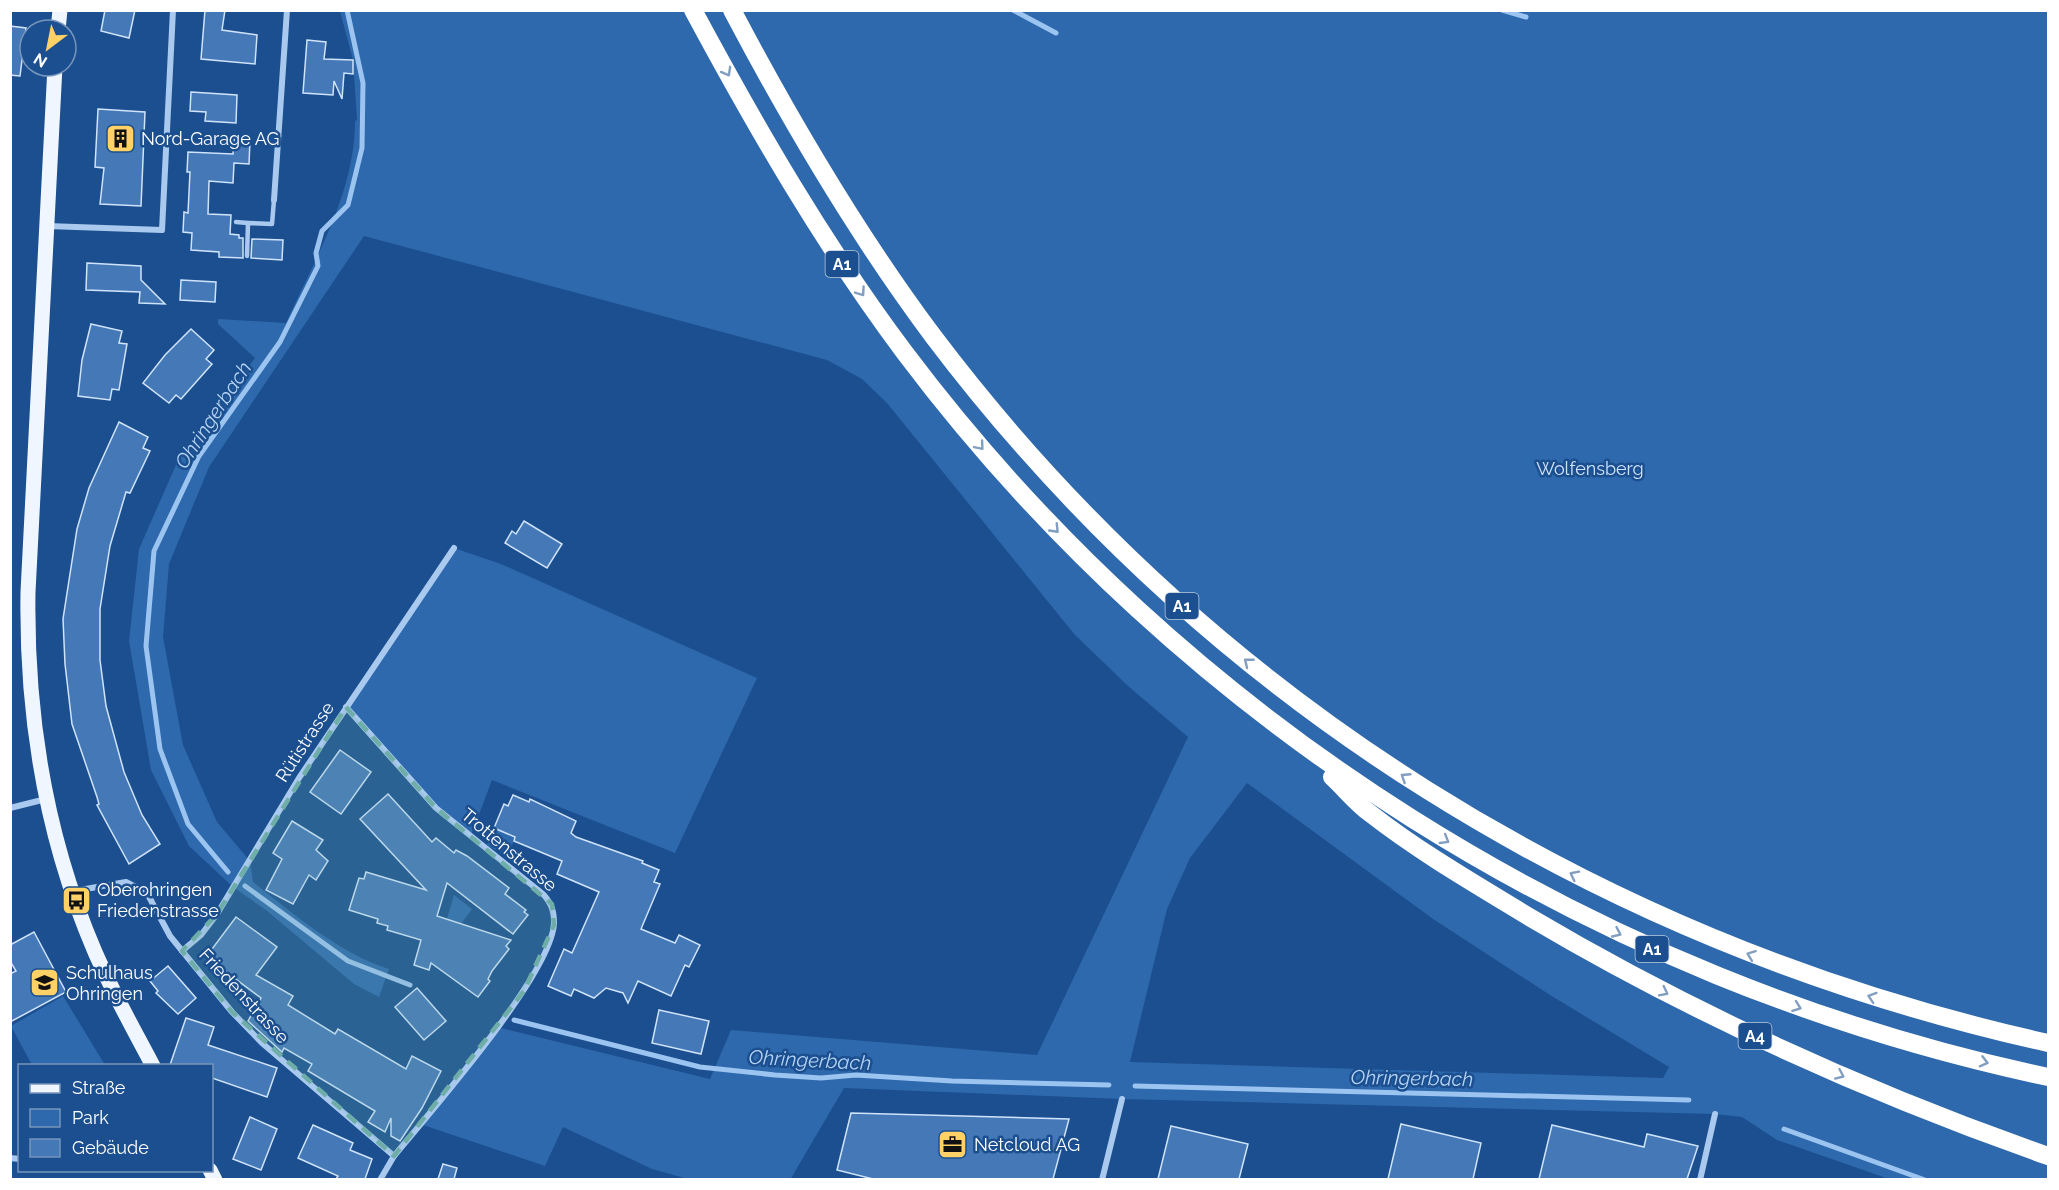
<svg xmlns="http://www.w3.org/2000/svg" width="2059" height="1190" font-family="Raleway,sans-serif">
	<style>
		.green { fill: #2e69ad; fill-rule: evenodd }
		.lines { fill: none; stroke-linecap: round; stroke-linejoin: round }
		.stream { stroke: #9cc4f0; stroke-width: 5 }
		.building { fill: #4478b7; stroke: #cfe3fa; stroke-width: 1.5 }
		.lane { stroke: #a9c9ee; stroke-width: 4.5 }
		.street { stroke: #a9c9ee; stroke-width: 6 }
		.primary { stroke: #f0f6ff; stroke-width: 15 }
		.highway { stroke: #fff; stroke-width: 18 }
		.oneway { stroke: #829ec1 }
		.marked { fill: #6fada8; fill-opacity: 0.2; stroke: #6fada8; stroke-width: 4.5; stroke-dasharray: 12 8; stroke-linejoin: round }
		.labels { text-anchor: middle; stroke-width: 5; stroke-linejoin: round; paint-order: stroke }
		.shield { fill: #1b4f8f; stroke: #bbcadd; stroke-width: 1.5 }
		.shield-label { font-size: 16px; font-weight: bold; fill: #fff }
		.poi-label { font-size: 18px; fill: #fff; stroke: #1b4f8f; text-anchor: start }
		.park-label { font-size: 18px; fill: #cfe3fa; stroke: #1b4f8f }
		.street-label { font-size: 18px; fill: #fff; stroke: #1b4f8f }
		.water-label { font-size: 20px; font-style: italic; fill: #b5d3f5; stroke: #1b4f8f }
	</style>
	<rect width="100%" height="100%" fill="#1b4f8f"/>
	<g class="green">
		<path d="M340 11H2048V1179H1889L1777 1140 1742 1117 1715 1114 1122 1099 844 1088 790 1180 688 1179 652 1169 563 1127 545 1166 420 1124 497 1027 710 1079 731 1030 1037 1055 1188 737 1128 686 1075 635 887 403 862 379 827 360 364 236 209 467 169 564 163 637 183 745 217 822 250 861 253 882C292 913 342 955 389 969L379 997 354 984 266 910 233 887 189 846 151 770 129 641 139 549 179 458 255 358 218 324V319L286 323C315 259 355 192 355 121L357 120 353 60ZM1247 783 1433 919 1550 995 1669 1067 1663 1078 1130 1062 1167 909 1190 858Z"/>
		<polygon points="454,548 501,564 757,678 675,853 492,780 470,838 436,808 346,707"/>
		<polygon points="494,828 515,837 508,857 487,845"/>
		<polygon points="454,895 472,909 461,924 447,919"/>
		<polygon points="63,996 105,1065 32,1065 11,1026"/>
	</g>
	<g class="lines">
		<g class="stream">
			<polyline points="1013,10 1056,33"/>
			<polyline points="1502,10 1526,17"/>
			<polyline points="228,872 188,824 160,749 146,646 154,551 199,456 280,342 318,266 316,253 322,231 348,205 362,148 363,83 347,10"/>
			<polyline points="245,886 348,961 410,985"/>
			<polyline points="514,1020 700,1067 775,1075 821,1078 856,1075 952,1081 1109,1085"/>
			<polyline points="1135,1086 1689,1100"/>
			<polyline points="1784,1129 1925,1180"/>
		</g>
	</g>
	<g class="building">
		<polygon points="105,10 135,10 129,38 101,31"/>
		<polygon points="205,10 225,10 222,30 257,35 255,64 201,59"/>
		<polygon points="10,26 26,28 20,76 10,75"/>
		<polygon points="307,40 326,42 324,59 353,60 353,74 344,73 342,99 334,81 333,95 303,93"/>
		<polygon points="191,92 237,95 236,123 205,121 206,112 190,111"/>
		<polygon points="98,109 145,112 141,206 100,204 104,168 95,167"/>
		<polygon points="234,139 250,140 249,164 234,163 233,183 209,181 208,214 231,215 230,234 239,235 239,238 243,238 243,258 219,257 219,252 191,250 192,233 183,232 184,212 188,213 190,172 187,172 188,152 233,154"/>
		<polygon points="252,239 283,240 282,260 251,258"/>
		<polygon points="87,263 141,266 141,280 165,304 139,303 140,292 86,290"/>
		<polygon points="181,280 216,282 215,302 180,300"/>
		<polygon points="91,324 122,331 119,343 127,344 119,390 112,389 110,400 78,396 82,360"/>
		<polygon points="191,329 214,350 206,359 212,364 181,399 176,395 169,403 143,383 165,355"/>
		<polygon points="119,422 148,437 143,448 150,451 130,493 126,492 110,546 100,609 100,660 106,706 124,772 142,815 160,844 129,864 97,805 99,804 97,797 72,724 65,664 63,619 77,529 89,488"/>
		<polygon points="524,521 562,544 547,568 505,543 512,531 516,534"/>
		<polygon points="340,750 371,772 341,814 310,792"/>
		<polygon points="388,794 432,842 436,838 454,853 456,850 467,856 509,888 505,894 526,910 524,912 528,915 513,934 447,883 437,916 511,940 506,946 509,949 492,971 488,979 490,981 478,997 431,963 429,970 414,965 421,940 387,930 388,926 377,923 378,919 349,910 359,878 364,879 366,872 426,890 360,819"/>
		<polygon points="513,795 529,802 530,799 576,821 571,833 576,837 643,861 642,863 659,870 654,882 660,884 641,929 675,943 679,935 700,945 689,967 685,965 671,996 638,981 628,1003 623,993 606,988 594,998 574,989 571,996 548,986 564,949 572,953 599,892 557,874 562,861 514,841 515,837 494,828 504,804 508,806"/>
		<polygon points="292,821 323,840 316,850 328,861 316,880 309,875 293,904 266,890 282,859 273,853"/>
		<polygon points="236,917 277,947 256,975 293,996 288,1005 335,1034 338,1029 406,1069 412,1056 441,1071 422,1108 400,1141 391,1136 391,1118 385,1132 368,1122 375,1111 308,1071 312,1064 284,1048 282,1052 248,1021 261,998 206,957"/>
		<polygon points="34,932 66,992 10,1022 10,974 16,971 10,961 10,945"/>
		<polygon points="168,966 196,998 178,1014 156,993 158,991 150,981"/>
		<polygon points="417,988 446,1021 424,1040 395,1007"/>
		<polygon points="659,1010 709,1021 701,1054 652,1043"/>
		<polygon points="186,1018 214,1027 208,1045 277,1068 267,1097 212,1078 212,1065 170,1065"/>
		<polygon points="851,1113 1069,1119 1053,1179 873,1179 837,1170"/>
		<polygon points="250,1117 277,1129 261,1170 233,1159"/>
		<polygon points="1401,1124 1481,1143 1473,1179 1388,1179"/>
		<polygon points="313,1125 353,1143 350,1150 372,1159 365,1179 336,1179 338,1176 298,1158"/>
		<polygon points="1552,1125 1644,1147 1647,1134 1698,1146 1687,1179 1539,1179"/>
		<polygon points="1171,1126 1248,1144 1239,1179 1158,1179"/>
		<polygon points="443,1164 457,1168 454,1179 438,1179"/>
	</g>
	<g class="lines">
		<g class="lane">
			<polyline points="236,222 248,223"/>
			<polyline points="247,256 248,223 272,224 274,200"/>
		</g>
		<g class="street">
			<polyline points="274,200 287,10"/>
			<polyline points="47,226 162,230 173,10"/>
			<path d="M346 707 436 808 543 894C551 903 554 910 554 923 552 974 430 1112 394 1156L380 1180"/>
			<polyline points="10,808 46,799"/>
			<polyline points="74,891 126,882 147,893 170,936 232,1012 262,1043 394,1156"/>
			<polyline points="182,951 201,935 217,914 299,778 454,548"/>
			<polyline points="10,1158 20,1159"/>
			<polyline points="1102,1180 1122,1099"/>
			<polyline points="1700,1180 1715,1114"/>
		</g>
		<g class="primary">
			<polyline points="58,30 60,10"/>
			<path d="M55 66 28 592C26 715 46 838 95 952 112 991 133 1028 153 1066"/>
			<polyline points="210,1170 215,1180"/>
		</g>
		<g class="highway">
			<path d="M693 10C757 129 824 245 905 353 1184 724 1595 981 2048 1077"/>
			<path d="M732 10C792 124 856 233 933 336 1210 703 1602 944 2048 1043"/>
			<path d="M1332 777C1345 789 1357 804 1371 814 1421 853 1477 885 1531 918 1695 1015 1869 1093 2048 1156"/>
		</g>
	</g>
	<defs><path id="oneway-chevron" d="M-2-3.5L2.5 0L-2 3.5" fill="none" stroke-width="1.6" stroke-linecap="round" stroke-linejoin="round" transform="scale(1.5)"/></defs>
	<g class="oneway">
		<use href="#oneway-chevron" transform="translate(727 72) rotate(61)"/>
		<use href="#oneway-chevron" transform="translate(861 292) rotate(55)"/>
		<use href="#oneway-chevron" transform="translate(980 446) rotate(50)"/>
		<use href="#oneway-chevron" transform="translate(1055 529) rotate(46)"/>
		<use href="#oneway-chevron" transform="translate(1248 662) rotate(-141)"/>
		<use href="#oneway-chevron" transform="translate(1405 777) rotate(-147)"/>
		<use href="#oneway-chevron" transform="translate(1445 840) rotate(31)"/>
		<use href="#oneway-chevron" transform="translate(1574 875) rotate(-153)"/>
		<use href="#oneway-chevron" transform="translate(1617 933) rotate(25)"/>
		<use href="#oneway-chevron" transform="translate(1751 955) rotate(-159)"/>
		<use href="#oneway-chevron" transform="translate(1664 992) rotate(27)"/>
		<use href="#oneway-chevron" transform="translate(1872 997) rotate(-162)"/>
		<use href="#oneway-chevron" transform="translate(1797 1007) rotate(20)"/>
		<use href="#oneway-chevron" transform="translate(1984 1062) rotate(14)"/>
		<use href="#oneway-chevron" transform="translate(1840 1075) rotate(24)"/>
	</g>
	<path class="marked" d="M346 707 436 808 552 904 554 925 524 991 394 1156 232 1012 182 951 217 914Z"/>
	<defs>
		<symbol id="building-square" viewBox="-11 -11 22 22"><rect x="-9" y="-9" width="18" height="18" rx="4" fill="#ffd166" stroke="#1b4f8f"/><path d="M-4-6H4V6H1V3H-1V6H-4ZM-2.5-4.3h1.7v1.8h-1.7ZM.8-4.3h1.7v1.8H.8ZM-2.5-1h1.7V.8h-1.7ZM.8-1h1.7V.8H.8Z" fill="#111"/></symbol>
		<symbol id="bus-square" viewBox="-11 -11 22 22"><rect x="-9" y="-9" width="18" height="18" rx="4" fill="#ffd166" stroke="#1b4f8f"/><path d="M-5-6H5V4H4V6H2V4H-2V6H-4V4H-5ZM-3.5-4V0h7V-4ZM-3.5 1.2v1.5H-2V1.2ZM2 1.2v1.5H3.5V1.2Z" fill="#111"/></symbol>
		<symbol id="school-square" viewBox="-11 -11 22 22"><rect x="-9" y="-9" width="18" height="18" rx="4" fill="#ffd166" stroke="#1b4f8f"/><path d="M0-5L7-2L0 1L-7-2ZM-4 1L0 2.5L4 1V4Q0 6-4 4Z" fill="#111"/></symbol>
		<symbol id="office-square" viewBox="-11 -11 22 22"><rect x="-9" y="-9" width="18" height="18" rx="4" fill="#ffd166" stroke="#1b4f8f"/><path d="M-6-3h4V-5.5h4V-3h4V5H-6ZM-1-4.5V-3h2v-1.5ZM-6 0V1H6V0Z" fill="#111"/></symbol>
	</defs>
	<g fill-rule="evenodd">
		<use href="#building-square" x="104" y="122" width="33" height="33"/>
		<use href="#bus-square" x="60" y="884" width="33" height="33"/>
		<use href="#school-square" x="28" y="966" width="33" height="33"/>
		<use href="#office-square" x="936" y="1128" width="33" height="33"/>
	</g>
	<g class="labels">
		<g class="shield">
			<rect x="825.5" y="251" width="33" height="26" rx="4.5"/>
			<rect x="1165.5" y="593" width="33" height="26" rx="4.5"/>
			<rect x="1635.5" y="936" width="33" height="26" rx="4.5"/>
			<rect x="1738.5" y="1023" width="33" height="26" rx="4.5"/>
		</g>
		<g class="shield-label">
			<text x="842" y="270">A1</text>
			<text x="1182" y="612">A1</text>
			<text x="1652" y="955">A1</text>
			<text x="1755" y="1042">A4</text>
		</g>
		<g class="poi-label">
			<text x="141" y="145">Nord-Garage AG</text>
			<text x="97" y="896">Oberohringen<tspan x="97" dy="21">Friedenstrasse</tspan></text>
			<text x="66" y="979">Schulhaus<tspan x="66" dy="21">Ohringen</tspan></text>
			<text x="974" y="1151">Netcloud AG</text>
		</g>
		<g class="park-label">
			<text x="1590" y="475">Wolfensberg</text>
		</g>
		<g class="street-label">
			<text transform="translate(305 742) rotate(-57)" y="6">Rütistrasse</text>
			<text transform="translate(509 850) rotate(40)" y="6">Trottenstrasse</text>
			<text transform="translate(244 996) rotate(47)" y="6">Friedenstrasse</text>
		</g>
		<g class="water-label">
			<text transform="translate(213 415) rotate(-57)" y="7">Ohringerbach</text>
			<text transform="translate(810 1060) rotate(3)" y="7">Ohringerbach</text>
			<text transform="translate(1412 1078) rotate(1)" y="7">Ohringerbach</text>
		</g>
	</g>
	<rect width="2059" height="1190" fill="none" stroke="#ffffff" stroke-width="24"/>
	<rect x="18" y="1064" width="195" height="108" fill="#1b4f8f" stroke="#7695bc" stroke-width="1.5"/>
	<rect x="30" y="1084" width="30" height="9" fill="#f0f6ff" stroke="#7695bc" stroke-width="1.5"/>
	<text x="72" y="1094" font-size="18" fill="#ffffff">Straße</text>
	<rect x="30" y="1109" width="30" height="18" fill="#2e69ad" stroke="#7695bc" stroke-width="1.5"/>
	<text x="72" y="1124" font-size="18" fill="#ffffff">Park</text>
	<rect x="30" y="1139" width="30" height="18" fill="#4478b7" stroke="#7695bc" stroke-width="1.5"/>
	<text x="72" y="1154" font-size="18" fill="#ffffff">Gebäude</text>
	<g transform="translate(48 48) rotate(212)"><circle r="28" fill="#1b4f8f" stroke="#7695bc" stroke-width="1.5"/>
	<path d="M0-4.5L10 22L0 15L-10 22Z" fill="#ffd166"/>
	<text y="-9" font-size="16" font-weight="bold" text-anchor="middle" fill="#ffffff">N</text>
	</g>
</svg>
